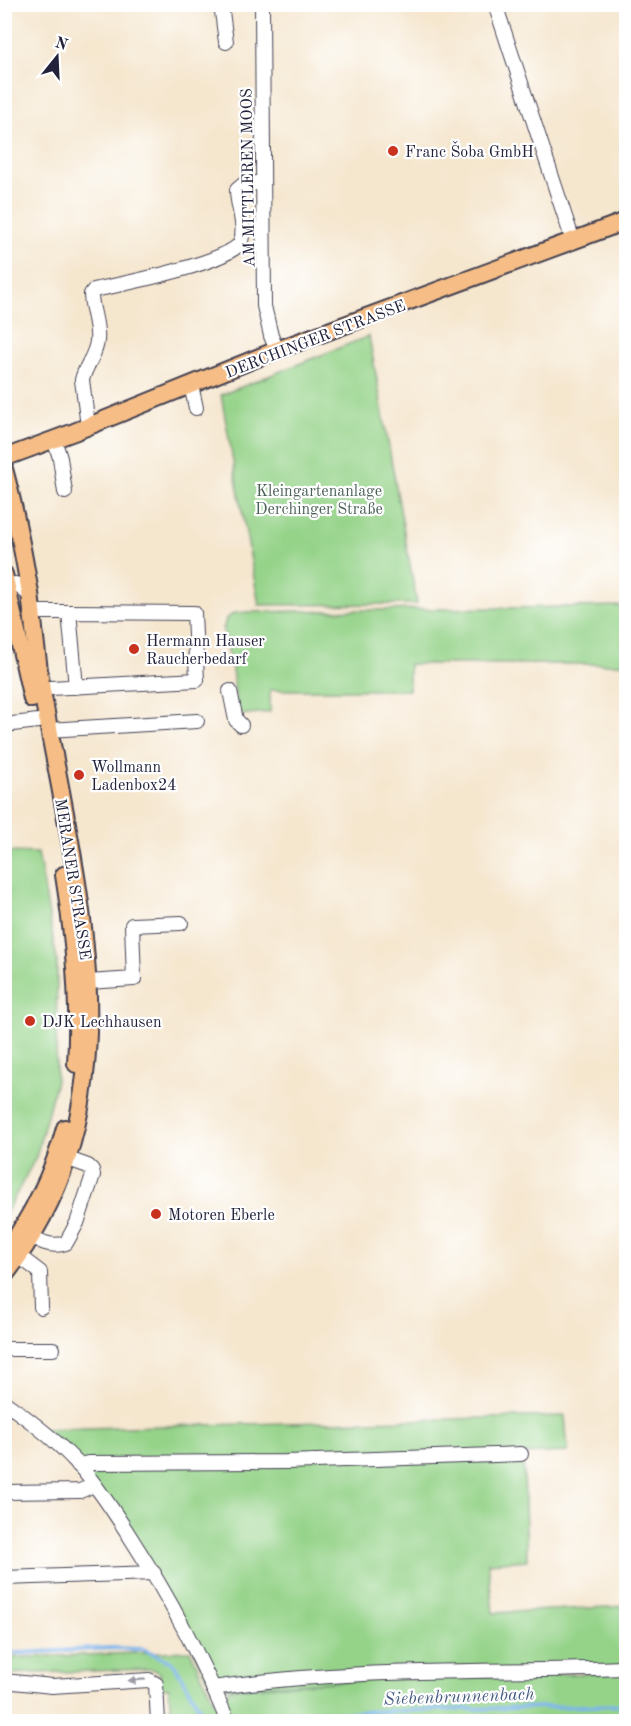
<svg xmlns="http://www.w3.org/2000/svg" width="631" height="1726" font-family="'Old Standard TT',serif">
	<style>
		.green { fill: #95d389; stroke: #5c7a62; stroke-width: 1.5 }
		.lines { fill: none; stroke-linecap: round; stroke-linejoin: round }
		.stream { stroke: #7bb4eb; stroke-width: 4 }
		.minor-casing { stroke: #423f51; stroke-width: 16 }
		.major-casing { stroke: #423f51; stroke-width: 20 }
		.minor { stroke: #fff; stroke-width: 14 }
		.major { stroke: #f6be86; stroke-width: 16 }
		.oneway { fill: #9c9ca7 }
		.poi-dot { fill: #c8321e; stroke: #fff; stroke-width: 2 }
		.labels { text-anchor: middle; stroke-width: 4.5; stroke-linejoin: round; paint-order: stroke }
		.poi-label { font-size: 16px; fill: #22223b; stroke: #fff; text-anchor: start }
		.street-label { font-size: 16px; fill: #22223b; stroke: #fff }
		.park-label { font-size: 16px; fill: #4a6056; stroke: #fff }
		.water-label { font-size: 18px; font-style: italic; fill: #465c81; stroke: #fff }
	</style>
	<rect width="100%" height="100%" fill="#fff"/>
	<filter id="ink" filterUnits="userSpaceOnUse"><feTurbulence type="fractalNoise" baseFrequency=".0167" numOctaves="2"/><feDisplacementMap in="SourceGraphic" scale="12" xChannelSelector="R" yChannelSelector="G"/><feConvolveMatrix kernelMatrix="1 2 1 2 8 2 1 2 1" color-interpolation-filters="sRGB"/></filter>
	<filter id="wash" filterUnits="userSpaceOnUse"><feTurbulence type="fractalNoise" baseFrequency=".008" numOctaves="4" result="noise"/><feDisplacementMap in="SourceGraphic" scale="24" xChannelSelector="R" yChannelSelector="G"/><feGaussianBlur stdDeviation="1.35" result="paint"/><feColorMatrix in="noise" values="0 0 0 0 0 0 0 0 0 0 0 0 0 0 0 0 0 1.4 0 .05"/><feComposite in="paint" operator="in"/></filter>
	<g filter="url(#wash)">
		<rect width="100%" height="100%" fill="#f5e6ce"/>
		<g class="green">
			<polygon points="369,336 417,604 259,605 221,395"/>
			<polygon points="626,606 626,664 409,664 409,690 270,690 270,712 238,715 231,662 223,630 226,619 234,613 249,612"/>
			<polygon points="5,852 38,853 57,961 56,1081 36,1157 5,1215"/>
			<polygon points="565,1416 568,1452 521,1454 524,1472 527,1560 488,1563 493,1613 626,1606 626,1668 213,1688 154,1573 45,1429"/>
			<polygon points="190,1651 224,1721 171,1721 169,1688 159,1688 160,1674 152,1669 5,1674 4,1658"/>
			<polygon points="626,1673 626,1721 233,1721 225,1695 229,1689 392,1678"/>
		</g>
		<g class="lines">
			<g class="stream">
				<polyline points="4,1654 111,1648 143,1649 171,1662 177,1669 200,1709"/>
				<polyline points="293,1722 354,1712 626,1705"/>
			</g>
		</g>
	</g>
	<g filter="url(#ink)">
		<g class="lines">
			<defs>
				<g id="minor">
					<polyline points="221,4 226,42"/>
					<polyline points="262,4 264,306 271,336 277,350"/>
					<polyline points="495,4 573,241"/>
					<polyline points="191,385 196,408"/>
					<path d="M88 426 82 380C85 366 96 355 97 341 99 325 91 309 91 294L94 290C118 285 234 262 241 241 246 225 237 206 237 190L243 185 263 182"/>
					<polyline points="54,439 60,458 65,492"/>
					<polyline points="4,586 16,584 30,595"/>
					<polyline points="32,612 69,612"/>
					<polyline points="32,689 197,680 194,613 69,612 76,687"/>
					<polyline points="230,691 236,720 241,725"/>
					<polyline points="4,725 47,720"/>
					<polyline points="48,730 197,721"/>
					<polyline points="88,982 134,979 132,925 181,923"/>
					<path d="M22 1231C36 1239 49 1249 66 1243L77 1223 93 1175 92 1170 88 1166 57 1155"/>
					<polyline points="11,1250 40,1272 41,1307"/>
					<polyline points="4,1349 53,1349"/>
					<path d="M4 1402C30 1420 57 1441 78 1464 99 1488 117 1516 134 1543 170 1599 202 1660 228 1722"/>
					<polyline points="78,1465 88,1463 286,1462 521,1454"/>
					<polyline points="4,1492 80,1491 94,1485"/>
					<polyline points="4,1578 154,1573"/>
					<polyline points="4,1681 52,1686 149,1680 156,1684 158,1722"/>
					<path d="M213 1688C350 1667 489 1673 626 1668"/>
				</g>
				<g id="major">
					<polyline points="4,458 74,432 277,350 626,221"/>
					<path d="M4 469C15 509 23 551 30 593 34 627 37 662 43 696 78 893 141 1102 4 1276"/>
					<polyline points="4,574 32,699"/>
					<path d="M64 875C74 938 80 1001 76 1064"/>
					<path d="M4 1255C32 1216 53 1174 65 1128"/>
				</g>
			</defs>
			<use href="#minor" class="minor-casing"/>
			<use href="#major" class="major-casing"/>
			<use href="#minor" class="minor"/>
			<use href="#major" class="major"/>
		</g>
		<defs><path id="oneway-solid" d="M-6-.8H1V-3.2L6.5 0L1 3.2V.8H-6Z" transform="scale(1.5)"/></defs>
		<use class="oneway" href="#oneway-solid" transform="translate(137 1680) rotate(176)"/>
	</g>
	<g class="poi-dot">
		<circle cx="393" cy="151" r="6"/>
		<circle cx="134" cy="649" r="6"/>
		<circle cx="79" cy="775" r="6"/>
		<circle cx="30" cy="1021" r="6"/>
		<circle cx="156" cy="1214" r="6"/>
	</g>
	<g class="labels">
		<g class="poi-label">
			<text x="405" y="157">Franc Šoba GmbH</text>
			<text x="146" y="646">Hermann Hauser<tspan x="146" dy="18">Raucherbedarf</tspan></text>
			<text x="91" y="772">Wollmann<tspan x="91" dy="18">Ladenbox24</tspan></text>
			<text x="42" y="1027">DJK Lechhausen</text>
			<text x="168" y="1220">Motoren Eberle</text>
		</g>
		<g class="street-label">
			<text transform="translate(247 178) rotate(-91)" y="6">AM MITTLEREN MOOS</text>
			<text transform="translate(315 338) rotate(-21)" y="6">DERCHINGER STRASSE</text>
			<text transform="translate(74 879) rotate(81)" y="6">MERANER STRASSE</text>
		</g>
		<g class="park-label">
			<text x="319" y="496">Kleingartenanlage<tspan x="319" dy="18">Derchinger Straße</tspan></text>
		</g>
		<g class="water-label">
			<text transform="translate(459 1696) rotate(-2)" y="6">Siebenbrunnenbach</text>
		</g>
	</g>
	<rect width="631" height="1726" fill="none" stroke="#fff" stroke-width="24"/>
	<g transform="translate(57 57) rotate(18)" stroke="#ffffff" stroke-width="4.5" paint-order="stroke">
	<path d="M0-4.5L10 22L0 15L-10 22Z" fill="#22223b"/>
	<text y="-9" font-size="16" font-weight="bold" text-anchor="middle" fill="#22223b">N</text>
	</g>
</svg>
